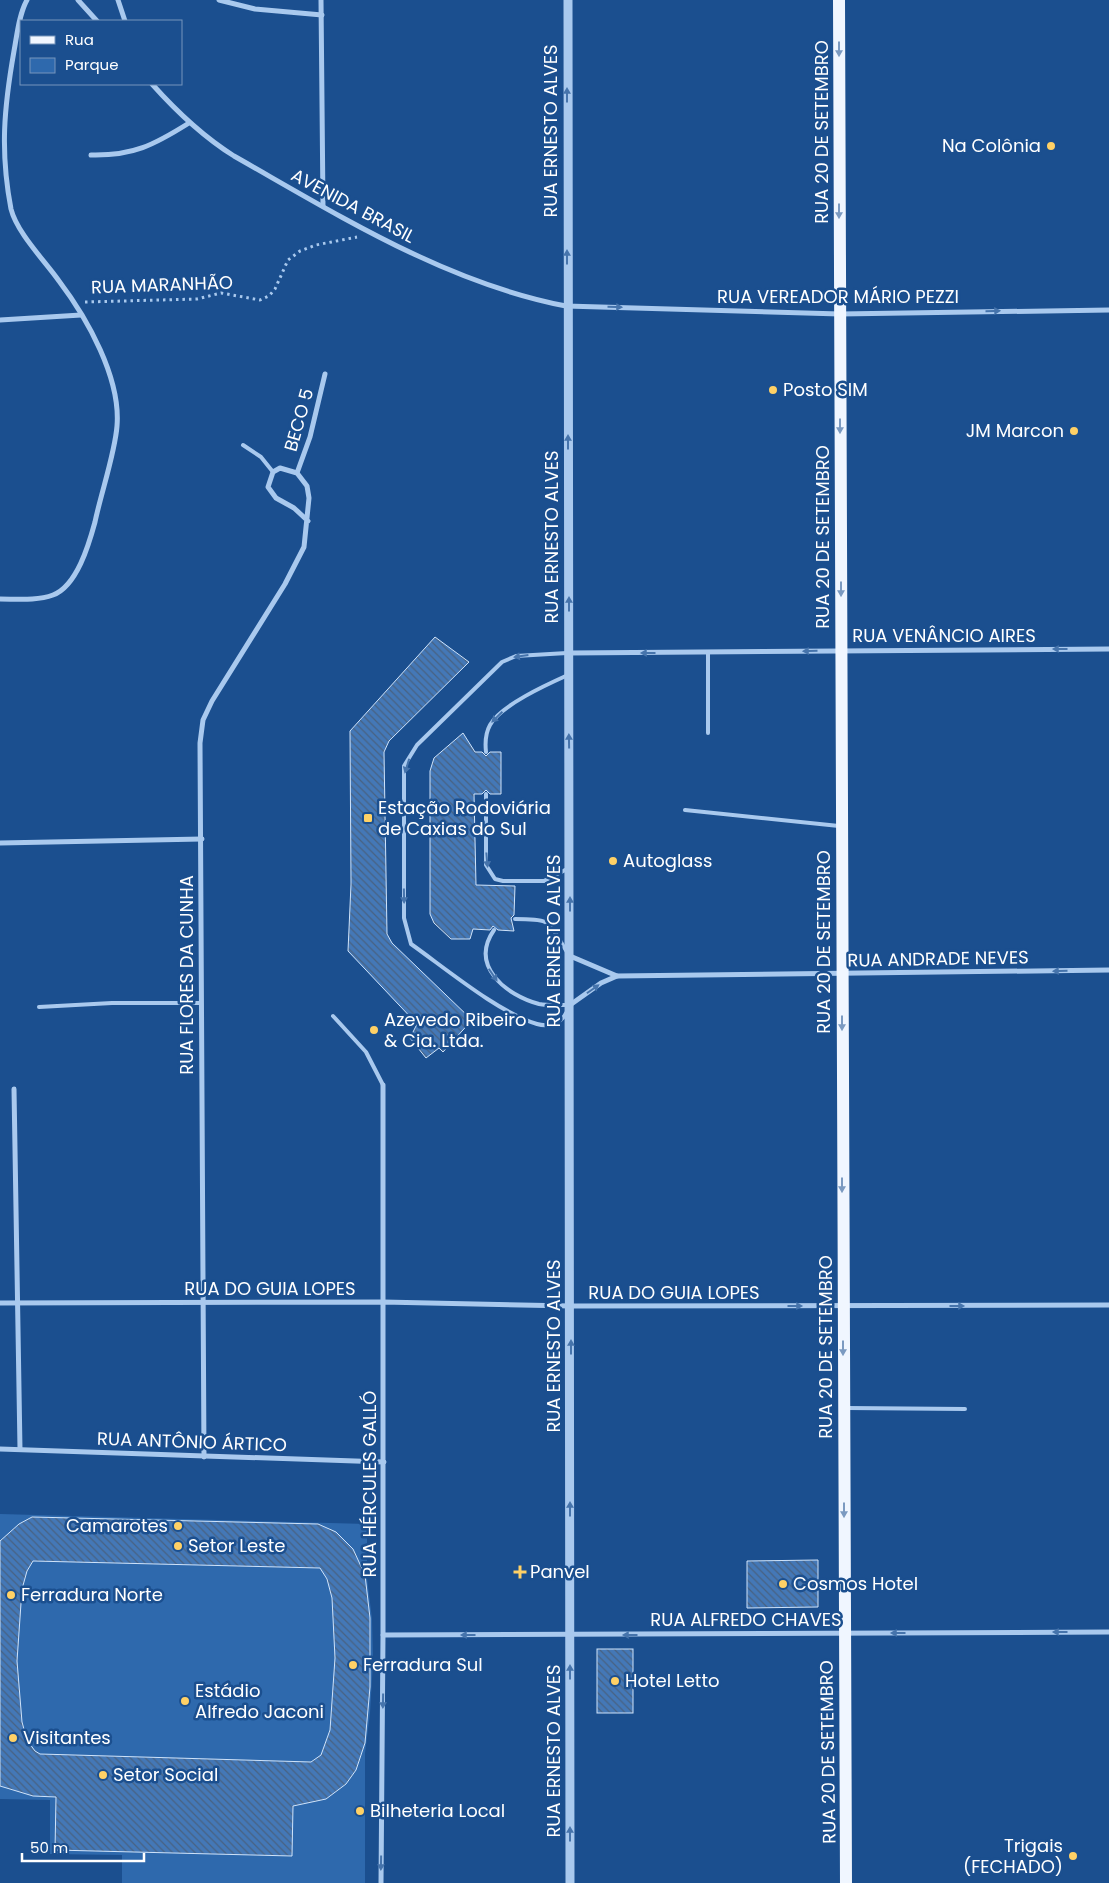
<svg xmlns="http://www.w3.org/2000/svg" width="1109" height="1883" font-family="Poppins,sans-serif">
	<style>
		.park { fill: #2e69ad }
		.building { fill: url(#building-back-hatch); stroke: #cfe3fa; fill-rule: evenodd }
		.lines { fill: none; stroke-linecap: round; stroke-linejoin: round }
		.path { stroke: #a9c9ee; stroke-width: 3; stroke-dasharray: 2.5 4; stroke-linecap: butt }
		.service { stroke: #a9c9ee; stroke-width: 4 }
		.minor { stroke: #a9c9ee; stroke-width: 5 }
		.tertiary { stroke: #a9c9ee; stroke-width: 9 }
		.primary { stroke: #f0f6ff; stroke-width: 12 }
		.oneway { fill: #7b9ac1 }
		.oneway2 { fill: #4674ac }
		.poi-dot { fill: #ffd166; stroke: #1b4f8f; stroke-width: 2 }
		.labels { text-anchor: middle; stroke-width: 5; stroke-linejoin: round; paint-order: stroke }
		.street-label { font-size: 18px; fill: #fff; stroke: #1b4f8f }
		.poi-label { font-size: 18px; fill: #fff; stroke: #1b4f8f; text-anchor: start }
	</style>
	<defs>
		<pattern id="building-back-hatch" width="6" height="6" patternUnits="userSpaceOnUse" patternTransform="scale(1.25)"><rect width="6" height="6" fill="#4478b7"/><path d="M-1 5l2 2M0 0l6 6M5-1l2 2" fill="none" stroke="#486282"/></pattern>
	</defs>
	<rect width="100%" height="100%" fill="#1b4f8f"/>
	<polygon class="park" points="0,1514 367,1524 367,1578 372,1619 373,1661 370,1713 365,1753 365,1883 122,1883 122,1855 50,1854 50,1800 0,1799"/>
	<g class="building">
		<polygon points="435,637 469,662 389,741 384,752 387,934 392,943 472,1020 443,1052 439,1048 426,1058 410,1038 417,1024 348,951 351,884 350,731"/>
		<polygon points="463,733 475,752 482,752 486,756 490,752 501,752 501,794 490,794 486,790 482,794 474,794 476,885 515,886 514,915 511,918 514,931 498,930 493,926 490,930 473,929 470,939 451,939 434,923 430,914 430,771 434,758"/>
		<path d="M32 1517 318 1524 336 1532 353 1549 365 1575 370 1618V1687L365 1743 356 1770 346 1784 326 1799 293 1806 292 1856 55 1850 56 1797 33 1796 0 1786V1541L19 1524ZM33 1561 320 1568 327 1579 332 1598 335 1658 330 1730 321 1755 311 1762 40 1754 35 1751 27 1740 22 1722 17 1661 22 1589 27 1571Z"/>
		<polygon points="818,1560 818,1607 747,1608 747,1561"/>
		<rect x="597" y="1649" width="36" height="64"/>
	</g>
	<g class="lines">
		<polyline class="path" points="85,302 197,299 221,293 260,300 269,296 275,289 288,260 300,251 316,245 357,237"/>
		<g class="service">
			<polyline points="243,445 261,457 273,472"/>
			<polyline points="708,733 708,653"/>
			<path d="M486 752C485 743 485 734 490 725 501 705 548 684 568 675"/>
			<polyline points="486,794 486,865 495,879 503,881 544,881 569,868"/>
			<polyline points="685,810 839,826"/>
			<path d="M515 919C554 919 547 921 567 952"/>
			<path d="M494 930C469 966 506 995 539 1004 549 1006 560 1005 570 1005"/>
			<polyline points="39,1007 112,1003 200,1003"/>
			<path d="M566 1013C561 1024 548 1027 537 1024 499 1013 445 968 411 944L404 918V766L417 745 502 662 516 656 567 653"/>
			<polyline points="333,1016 366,1052 383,1085"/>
			<polyline points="847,1408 965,1409"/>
		</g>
		<g class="minor">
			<polyline points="78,0 97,21"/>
			<polyline points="118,0 125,21"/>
			<polyline points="219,0 255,9 322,15"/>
			<polyline points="321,0 323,206"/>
			<path d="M152 84C177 112 202 136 234 156 340 216 446 283 566 306L840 314 1109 310"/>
			<path d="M91 155C133 156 154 145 189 123"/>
			<polyline points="0,320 81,315"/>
			<polyline points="297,473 310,437 325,374"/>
			<path d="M0 599C17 599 37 601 53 595 77 586 89 544 95 522 101 493 115 453 117 426 121 378 87 318 59 281 45 261 17 233 11 209 0 151 4 108 14 51 17 35 19 14 27 0"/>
			<polyline points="569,653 1109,649"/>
			<polyline points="0,843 202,839"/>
			<polyline points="570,956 617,976"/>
			<polyline points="570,1005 601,983 617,976 1109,970"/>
			<polyline points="14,1089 20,1449"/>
			<polyline points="0,1303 383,1302 571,1306 1109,1305"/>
			<polyline points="0,1449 384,1462"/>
			<polyline points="204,1457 200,743 203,720 212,701 285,584 304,547 309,498 307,486 297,473 280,468 273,472 268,487 276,498 294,508 308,521"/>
			<polyline points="383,1635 1109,1632"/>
			<polyline points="381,1883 383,1635 383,1085"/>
		</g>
		<polyline class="tertiary" points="568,0 570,1883"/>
		<polyline class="primary" points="839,0 846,1883"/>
	</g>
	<defs><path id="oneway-solid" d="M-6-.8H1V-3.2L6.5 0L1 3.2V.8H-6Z" transform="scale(1.25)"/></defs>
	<g class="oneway">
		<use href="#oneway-solid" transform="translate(839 49) rotate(90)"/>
		<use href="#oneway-solid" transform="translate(839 211) rotate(90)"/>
		<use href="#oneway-solid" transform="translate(840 426) rotate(90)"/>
		<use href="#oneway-solid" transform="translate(841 589) rotate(90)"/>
		<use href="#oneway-solid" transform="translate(842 1023) rotate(90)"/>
		<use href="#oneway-solid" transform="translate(842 1185) rotate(90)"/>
		<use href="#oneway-solid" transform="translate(843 1348) rotate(90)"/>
		<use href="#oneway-solid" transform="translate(844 1510) rotate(90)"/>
	</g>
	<g class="oneway2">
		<use href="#oneway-solid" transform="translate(567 95) rotate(-90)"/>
		<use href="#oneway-solid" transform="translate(567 257) rotate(-90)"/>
		<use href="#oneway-solid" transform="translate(615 307) rotate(2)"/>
		<use href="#oneway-solid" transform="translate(993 311) rotate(-1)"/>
		<use href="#oneway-solid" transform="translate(568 442) rotate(-90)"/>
		<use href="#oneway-solid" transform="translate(569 604) rotate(-90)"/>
		<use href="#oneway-solid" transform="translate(1060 649) rotate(180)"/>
		<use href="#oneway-solid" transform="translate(810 651) rotate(179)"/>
		<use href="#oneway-solid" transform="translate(648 653) rotate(-180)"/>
		<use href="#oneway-solid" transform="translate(521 656) rotate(172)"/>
		<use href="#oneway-solid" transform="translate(497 717) rotate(136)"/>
		<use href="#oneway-solid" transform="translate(569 741) rotate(-91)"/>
		<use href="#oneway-solid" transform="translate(407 766) rotate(107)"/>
		<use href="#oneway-solid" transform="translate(487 860) rotate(85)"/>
		<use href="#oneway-solid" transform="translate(404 896) rotate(89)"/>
		<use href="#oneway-solid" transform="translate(570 904) rotate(-90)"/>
		<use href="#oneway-solid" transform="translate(1060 971) rotate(179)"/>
		<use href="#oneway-solid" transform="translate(493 975) rotate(56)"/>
		<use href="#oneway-solid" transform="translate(593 989) rotate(-35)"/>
		<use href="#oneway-solid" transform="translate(795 1306)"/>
		<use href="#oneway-solid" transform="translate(957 1306)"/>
		<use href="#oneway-solid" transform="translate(571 1347) rotate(-90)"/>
		<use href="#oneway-solid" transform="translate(570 1509) rotate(-90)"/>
		<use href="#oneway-solid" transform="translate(1060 1632) rotate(180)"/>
		<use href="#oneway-solid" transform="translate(898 1633) rotate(180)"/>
		<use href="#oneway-solid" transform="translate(468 1635) rotate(-180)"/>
		<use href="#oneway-solid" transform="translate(630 1635) rotate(180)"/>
		<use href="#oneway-solid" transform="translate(570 1672) rotate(-90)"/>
		<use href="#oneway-solid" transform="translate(383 1701) rotate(91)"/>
		<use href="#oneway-solid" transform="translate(570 1834) rotate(-90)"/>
		<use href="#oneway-solid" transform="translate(381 1863) rotate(91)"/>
	</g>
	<g class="poi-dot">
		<circle cx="1051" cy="146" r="5"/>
		<circle cx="773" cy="390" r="5"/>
		<circle cx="1074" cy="431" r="5"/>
		<rect x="363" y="813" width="10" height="10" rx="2.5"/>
		<circle cx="613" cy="861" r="5"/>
		<circle cx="374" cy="1030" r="5"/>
		<circle cx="178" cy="1526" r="5"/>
		<circle cx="178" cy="1546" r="5"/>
		<path d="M517.5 1564.5h5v5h5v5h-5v5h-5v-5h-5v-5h5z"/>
		<circle cx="783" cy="1584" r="5"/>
		<circle cx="11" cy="1595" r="5"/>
		<circle cx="353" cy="1665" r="5"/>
		<circle cx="615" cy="1681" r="5"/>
		<circle cx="185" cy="1701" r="5"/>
		<circle cx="13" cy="1738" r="5"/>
		<circle cx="103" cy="1775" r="5"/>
		<circle cx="360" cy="1811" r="5"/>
		<circle cx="1073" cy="1856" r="5"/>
	</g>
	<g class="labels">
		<g class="street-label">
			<text transform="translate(551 131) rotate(-90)" y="6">RUA ERNESTO ALVES</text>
			<text transform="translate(822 132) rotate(-90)" y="6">RUA 20 DE SETEMBRO</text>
			<text transform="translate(353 206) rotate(28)" y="6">AVENIDA BRASIL</text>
			<text transform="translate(162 285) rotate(-2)" y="6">RUA MARANHÃO</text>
			<text x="838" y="303">RUA VEREADOR MÁRIO PEZZI</text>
			<text transform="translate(299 420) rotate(-74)" y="6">BECO 5</text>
			<text transform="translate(552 537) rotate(-90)" y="6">RUA ERNESTO ALVES</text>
			<text transform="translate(823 537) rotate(-90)" y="6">RUA 20 DE SETEMBRO</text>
			<text x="944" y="642">RUA VENÂNCIO AIRES</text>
			<text transform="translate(554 941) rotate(-90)" y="6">RUA ERNESTO ALVES</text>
			<text transform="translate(824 942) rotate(-90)" y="6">RUA 20 DE SETEMBRO</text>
			<text transform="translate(938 959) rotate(-1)" y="6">RUA ANDRADE NEVES</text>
			<text transform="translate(187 975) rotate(-90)" y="6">RUA FLORES DA CUNHA</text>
			<text x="270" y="1295">RUA DO GUIA LOPES</text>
			<text x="674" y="1299">RUA DO GUIA LOPES</text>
			<text transform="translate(554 1346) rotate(-90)" y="6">RUA ERNESTO ALVES</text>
			<text transform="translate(826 1347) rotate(-90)" y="6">RUA 20 DE SETEMBRO</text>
			<text transform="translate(192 1442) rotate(2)" y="6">RUA ANTÔNIO ÁRTICO</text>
			<text transform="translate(370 1484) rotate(-90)" y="6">RUA HÉRCULES GALLÓ</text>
			<text x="746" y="1626">RUA ALFREDO CHAVES</text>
			<text transform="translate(554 1751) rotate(-90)" y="6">RUA ERNESTO ALVES</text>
			<text transform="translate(828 1752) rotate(-91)" y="6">RUA 20 DE SETEMBRO</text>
		</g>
		<g class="poi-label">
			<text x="1041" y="152" text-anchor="end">Na Colônia</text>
			<text x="783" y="396">Posto SIM</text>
			<text x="1064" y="437" text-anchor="end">JM Marcon</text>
			<text x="378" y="814">Estação Rodoviária<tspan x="378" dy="21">de Caxias do Sul</tspan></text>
			<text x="623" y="867">Autoglass</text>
			<text x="384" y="1026">Azevedo Ribeiro<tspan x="384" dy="21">&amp; Cia. Ltda.</tspan></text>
			<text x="168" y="1532" text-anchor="end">Camarotes</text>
			<text x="188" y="1552">Setor Leste</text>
			<text x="530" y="1578">Panvel</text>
			<text x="793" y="1590">Cosmos Hotel</text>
			<text x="21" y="1601">Ferradura Norte</text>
			<text x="363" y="1671">Ferradura Sul</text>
			<text x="625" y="1687">Hotel Letto</text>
			<text x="195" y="1697">Estádio<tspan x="195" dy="21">Alfredo Jaconi</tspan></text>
			<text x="23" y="1744">Visitantes</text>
			<text x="113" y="1781">Setor Social</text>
			<text x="370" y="1817">Bilheteria Local</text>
			<text x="1063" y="1852" text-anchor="end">Trigais<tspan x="1063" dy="21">(FECHADO)</tspan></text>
		</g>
	</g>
	<rect x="20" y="20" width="162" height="65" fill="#1b4f8f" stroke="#7695bc"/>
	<rect x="30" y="36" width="25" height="8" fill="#f0f6ff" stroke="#7695bc"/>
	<text x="65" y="45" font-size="15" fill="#ffffff">Rua</text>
	<rect x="30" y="58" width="25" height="15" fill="#2e69ad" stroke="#7695bc"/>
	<text x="65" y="70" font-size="15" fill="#ffffff">Parque</text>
	<path d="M22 1853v8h122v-8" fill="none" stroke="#ffffff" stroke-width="2.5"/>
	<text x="30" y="1853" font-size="15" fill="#ffffff" stroke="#1b4f8f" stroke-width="4" paint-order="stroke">50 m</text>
</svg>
